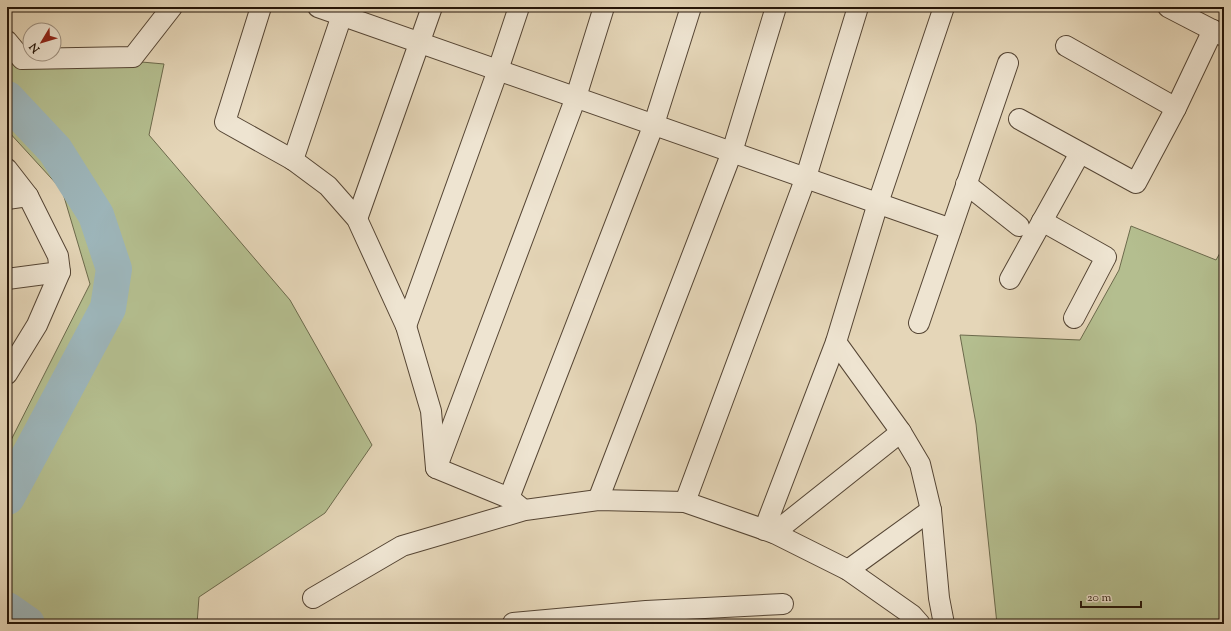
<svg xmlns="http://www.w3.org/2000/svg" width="1231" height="631" font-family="'Sorts Mill Goudy',serif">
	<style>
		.green { fill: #b4be8f; stroke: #6c6a4c }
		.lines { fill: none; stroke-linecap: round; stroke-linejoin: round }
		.river { stroke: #9db6bb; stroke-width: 36 }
		.street-casing { stroke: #554534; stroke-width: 22 }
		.street { stroke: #eee4d1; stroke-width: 20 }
	</style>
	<rect width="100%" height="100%" fill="#e5d6b8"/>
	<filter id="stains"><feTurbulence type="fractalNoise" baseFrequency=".005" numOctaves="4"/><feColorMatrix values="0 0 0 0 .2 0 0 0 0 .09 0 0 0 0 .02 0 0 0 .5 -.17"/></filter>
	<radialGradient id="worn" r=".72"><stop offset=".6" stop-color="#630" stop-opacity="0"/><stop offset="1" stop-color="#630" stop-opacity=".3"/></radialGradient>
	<g class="green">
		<polygon points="7,50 164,64 149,135 290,300 372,445 325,513 199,597 197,624 7,624 7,448 90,284 62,190 7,130"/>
		<polygon points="1131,226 1216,260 1224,246 1224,624 997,624 976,424 960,335 1080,340 1119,270"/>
	</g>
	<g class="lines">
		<g class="river">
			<polyline points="7,99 55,150 96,215 114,269 108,308 7,497"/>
			<polyline points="7,610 27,624"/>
		</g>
		<defs>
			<g id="street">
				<polyline points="261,7 225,122 293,160 328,186 357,219 406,326 431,411 436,468"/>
				<polyline points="318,7 951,229"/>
				<polyline points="1168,7 1224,36"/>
				<polyline points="7,41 22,59 133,57 172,7"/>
				<polyline points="1066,46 1176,108"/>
				<polyline points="1019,119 1136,183 1176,108 1213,30"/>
				<polyline points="293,160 342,15"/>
				<polyline points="7,169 28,196 58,256 60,272 37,325 7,374"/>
				<polyline points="966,184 1019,226"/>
				<polyline points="7,199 28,196"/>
				<polyline points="357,219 432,7"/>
				<polyline points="1042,221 1106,257 1074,318"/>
				<polyline points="7,279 60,272"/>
				<polyline points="1010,279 1080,153"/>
				<polyline points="919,323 1008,63"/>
				<polyline points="406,326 498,70 519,7"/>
				<polyline points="836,342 901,432 920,464 931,510 939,598 944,624"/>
				<polyline points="438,464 576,97 604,7"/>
				<polyline points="436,468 509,498 520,507"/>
				<polyline points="509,498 654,124 691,7"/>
				<polyline points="598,500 732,152 776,7"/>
				<polyline points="685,502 806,177 858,7"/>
				<polyline points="764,530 836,342 878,203 944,7"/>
				<polyline points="774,533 901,432"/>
				<polyline points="848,570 931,510"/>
				<polyline points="313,598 402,546 525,510 598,500 685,502 774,533 848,570 912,615 920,624"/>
				<polyline points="513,623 646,611 783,604"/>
			</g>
		</defs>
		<use href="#street" class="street-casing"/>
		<use href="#street" class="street"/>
	</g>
	<rect width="1231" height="631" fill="none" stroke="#e5d6b8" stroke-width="24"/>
	<rect x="8" y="8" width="1215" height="615" fill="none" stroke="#251508" stroke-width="2"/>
	<rect x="12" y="12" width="1207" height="607" fill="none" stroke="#251508"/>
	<g transform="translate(42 42) rotate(232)"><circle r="19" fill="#eee4d1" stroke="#9e9181"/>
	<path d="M0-3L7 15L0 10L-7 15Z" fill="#8f2418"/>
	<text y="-6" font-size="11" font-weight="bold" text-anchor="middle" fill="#251508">N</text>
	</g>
	<path d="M1081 601v6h60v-6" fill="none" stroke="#251508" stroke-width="2"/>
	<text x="1087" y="601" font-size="12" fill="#251508" stroke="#eee4d1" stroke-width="3" paint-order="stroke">20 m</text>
	<rect width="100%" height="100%" filter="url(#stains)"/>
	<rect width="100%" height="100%" fill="url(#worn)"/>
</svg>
